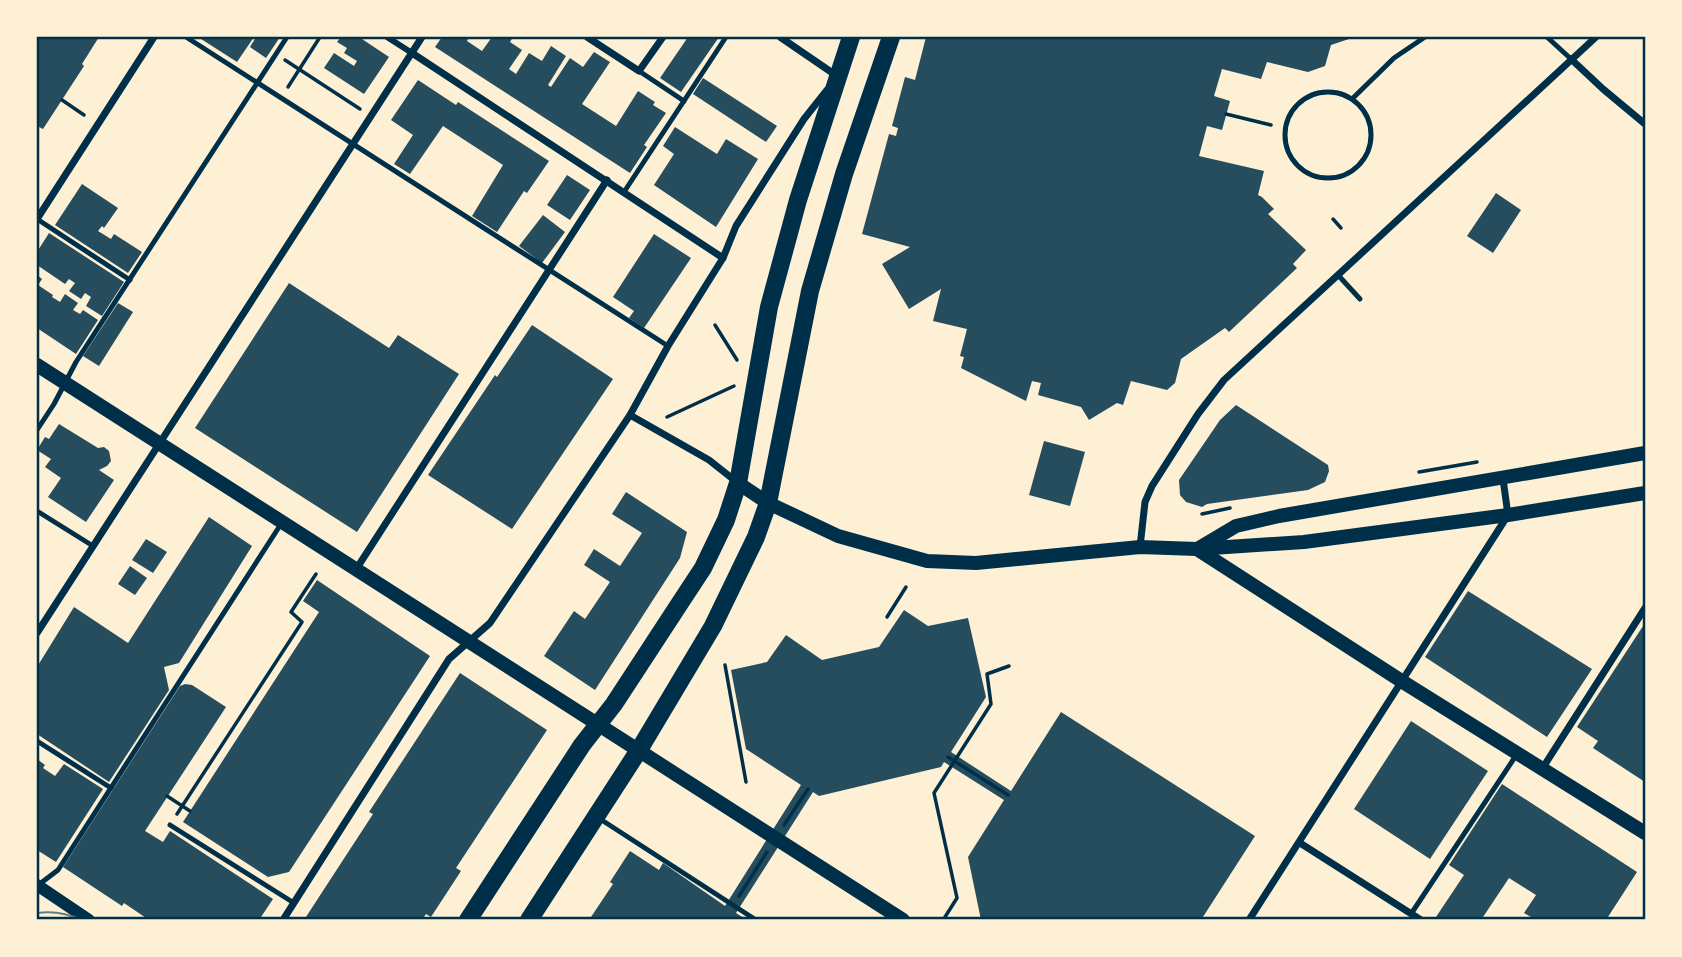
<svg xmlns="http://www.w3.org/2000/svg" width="1682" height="957" font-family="Raleway,sans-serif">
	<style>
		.building { fill: #264d5e }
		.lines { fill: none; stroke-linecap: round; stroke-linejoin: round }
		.path { stroke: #003049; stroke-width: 3.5 }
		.service { stroke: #003049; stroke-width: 5 }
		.pedestrian { stroke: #003049; stroke-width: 6 }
		.minor { stroke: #003049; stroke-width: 7 }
		.tertiary { stroke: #003049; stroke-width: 12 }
		.secondary { stroke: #003049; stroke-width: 14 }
		.primary { stroke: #003049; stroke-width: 18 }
		.tram { stroke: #657d81; stroke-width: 2 }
		.neatline { fill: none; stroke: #003049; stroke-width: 2.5 }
	</style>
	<rect width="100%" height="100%" fill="#fdf0d5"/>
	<g class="building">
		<polygon points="37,37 99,37 82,64 84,66 43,129 39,127 37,132"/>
		<polygon points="198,37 254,37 237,62"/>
		<polygon points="256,37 280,37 266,58 250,47"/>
		<polygon points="341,37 359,37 389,57 364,94 324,68 334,53 354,66 357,61 344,53 347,48 337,42"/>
		<polygon points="442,37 469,37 467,41 482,51 492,37 513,37 510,42 522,50 509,69 516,74 529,53 542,61 551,46 566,56 548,85 551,87 570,58 583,67 594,52 610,62 582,104 616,126 638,91 655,102 653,105 666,113 644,145 647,147 630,173 435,47"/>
		<polygon points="688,37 719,37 681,92 660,78"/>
		<polygon points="926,37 1355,37 1331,45 1325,66 1308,72 1267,62 1261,79 1222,69 1214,96 1230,101 1222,130 1207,126 1199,156 1264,171 1258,195 1262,197 1274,209 1268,214 1306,250 1293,264 1297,268 1229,332 1225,328 1181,359 1175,383 1167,390 1131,381 1123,405 1117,403 1089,420 1081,407 1038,395 1041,383 1032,381 1026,401 961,368 964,357 960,356 967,329 933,321 941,289 909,309 882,264 910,247 862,234 889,134 896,136 898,128 892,126 905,77 915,80"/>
		<polygon points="703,78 777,126 766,142 693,94"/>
		<polygon points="418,80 456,105 458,102 549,161 527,193 524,191 497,232 472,216 503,165 443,126 410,174 394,164 413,135 391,120"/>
		<polygon points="675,127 717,154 726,139 758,159 716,227 654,185 674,154 663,146"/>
		<polygon points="567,175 590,190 570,220 547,205"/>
		<polygon points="82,184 118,208 104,228 102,226 98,231 111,239 114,234 142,252 128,273 55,225"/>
		<polygon points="1496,193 1521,210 1493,253 1467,236"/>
		<polygon points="543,215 565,232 542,263 519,246"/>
		<polygon points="49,233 124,282 102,316 86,306 91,297 85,293 81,299 69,291 75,283 69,279 65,284 37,265 37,252"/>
		<polygon points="654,234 691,258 644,328 629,318 634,311 613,297"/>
		<polygon points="37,275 42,279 38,285 53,295 52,297 60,302 65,294 78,303 73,310 80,314 83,310 98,320 76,354 37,328"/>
		<polygon points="289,283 389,348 398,335 459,374 357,532 195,428"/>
		<polygon points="118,303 133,312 99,366 83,356"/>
		<polygon points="532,325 613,379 512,529 428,475 495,375 497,377"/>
		<polygon points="1236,405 1328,465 1329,471 1325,482 1308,490 1207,504 1202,507 1186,502 1180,495 1179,480 1220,420"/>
		<polygon points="59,424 98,448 104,447 109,451 111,461 107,466 99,470 114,480 86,522 48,497 61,478 45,467 51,459 37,450 45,437 49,439"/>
		<polygon points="1044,441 1085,452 1070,506 1029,495"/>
		<polygon points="626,492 687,532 680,558 595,690 544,656 574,611 585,619 610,582 584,565 594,549 620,566 642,533 612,514"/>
		<polygon points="209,517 252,546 179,663 164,667 169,690 109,782 37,734 37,667 74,607 128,643"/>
		<polygon points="146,539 167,552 153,573 132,560"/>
		<polygon points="130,566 147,578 135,595 118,584"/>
		<polygon points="317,580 430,656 289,872 268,877 183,822 319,612 303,601"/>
		<polygon points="1468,591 1592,669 1547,737 1425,657"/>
		<polygon points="904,610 928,626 968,618 986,697 951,752 1011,791 1061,712 1255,836 1201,920 981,920 968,857 1004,800 944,762 941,767 819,796 813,792 736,913 747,920 589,920 613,884 610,882 630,851 659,870 663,863 725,906 801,785 746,749 731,670 767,662 786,635 822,660 879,647"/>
		<polygon points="1645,623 1645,782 1593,748 1598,741 1577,727"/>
		<polygon points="460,673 547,730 456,868 461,871 431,917 426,914 422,920 304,920 373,814 369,812"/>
		<polygon points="185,684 192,685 226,707 145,831 163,842 170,831 273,899 259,920 149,920 124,903 122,906 63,867 180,686"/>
		<polygon points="1411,721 1488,771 1430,859 1354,809"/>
		<polygon points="37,759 45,765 43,768 55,776 64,764 103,789 56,862 37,850"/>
		<polygon points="1502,784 1637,872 1606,920 1536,920 1524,913 1536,895 1509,878 1481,920 1434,920 1464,875 1449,865"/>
	</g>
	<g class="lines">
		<g class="path">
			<polyline points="285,60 360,109"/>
			<polyline points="288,87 320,37"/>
			<polyline points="62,100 84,115"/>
			<polyline points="1226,114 1271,125"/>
			<polyline points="1333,219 1341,228"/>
			<polyline points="715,325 737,360"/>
			<polyline points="667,417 734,386"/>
			<polyline points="1419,472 1477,462"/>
			<polyline points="1202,514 1230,508"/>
			<polyline points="887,617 906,587"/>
			<polyline points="725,665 746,782"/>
			<polyline points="948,757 1008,795"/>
			<polyline points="167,796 190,811"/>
			<polyline points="177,814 302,622 291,612 316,574"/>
			<polyline points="784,825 808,789"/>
			<polyline points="739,896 767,852"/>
			<polyline points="945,917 957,898 934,793 991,704 987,674 1009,666"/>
		</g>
		<g class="service">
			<polyline points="186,37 668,346"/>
			<polyline points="1547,37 1571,59"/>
			<polyline points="639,71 684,101"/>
			<circle cx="1328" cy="135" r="43"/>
			<polyline points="1352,99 1394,58 1425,37"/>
			<polyline points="624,192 726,37"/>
			<polyline points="37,219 130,280"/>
			<polyline points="1338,275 1360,299"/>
			<polyline points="37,430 54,404 76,362 287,37"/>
			<polyline points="37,511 93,546"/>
			<polyline points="37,741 111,788"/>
			<polyline points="597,817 756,920"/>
			<polyline points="170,825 294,903"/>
			<polyline points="37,886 58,870 281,524"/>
			<polyline points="1411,914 1517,754"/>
		</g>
		<polyline class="pedestrian" points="387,37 412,53"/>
		<g class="minor">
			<polyline points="587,37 639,71 663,37"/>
			<polyline points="780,37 837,76"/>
			<polyline points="412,53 723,258"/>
			<polyline points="1571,59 1603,89 1645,124"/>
			<polyline points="37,219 154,37"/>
			<polyline points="630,415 709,460 738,483"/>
			<polyline points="1140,547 1145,502 1152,486 1198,414 1224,380 1596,37"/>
			<polyline points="355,571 607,180"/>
			<polyline points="37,633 422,37"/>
			<polyline points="1542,769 1645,608"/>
			<polyline points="1300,843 1421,920"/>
			<polyline points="283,920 449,659 490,623 630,415 668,346 723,258 736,226 804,119 827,90"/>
			<polyline points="1249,920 1508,515 1503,479"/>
		</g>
		<polyline class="tertiary" points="37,885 89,920"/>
		<g class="secondary">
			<path d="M37 365C325 552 615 734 903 920"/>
			<polyline points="738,483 768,503 838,536 927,561 976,563 1140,547 1197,549 1304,542 1508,515 1645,493"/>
			<polyline points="1199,548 1236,526 1279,516 1645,453"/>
			<polyline points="1197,549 1403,682 1645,833"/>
		</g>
		<g class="primary">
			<polyline points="468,920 582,745 614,704 680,603 703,568 726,520 738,483 769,307 798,200 851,37"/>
			<polyline points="529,920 639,750 713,626 756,537 768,503 810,291 844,174 891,37"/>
		</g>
		<path class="tram" d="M37 913C53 911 67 913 81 920"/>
	</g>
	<rect width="1682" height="957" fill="none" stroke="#fdf0d5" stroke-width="77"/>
	<rect x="38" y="38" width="1606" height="880" class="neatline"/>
</svg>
